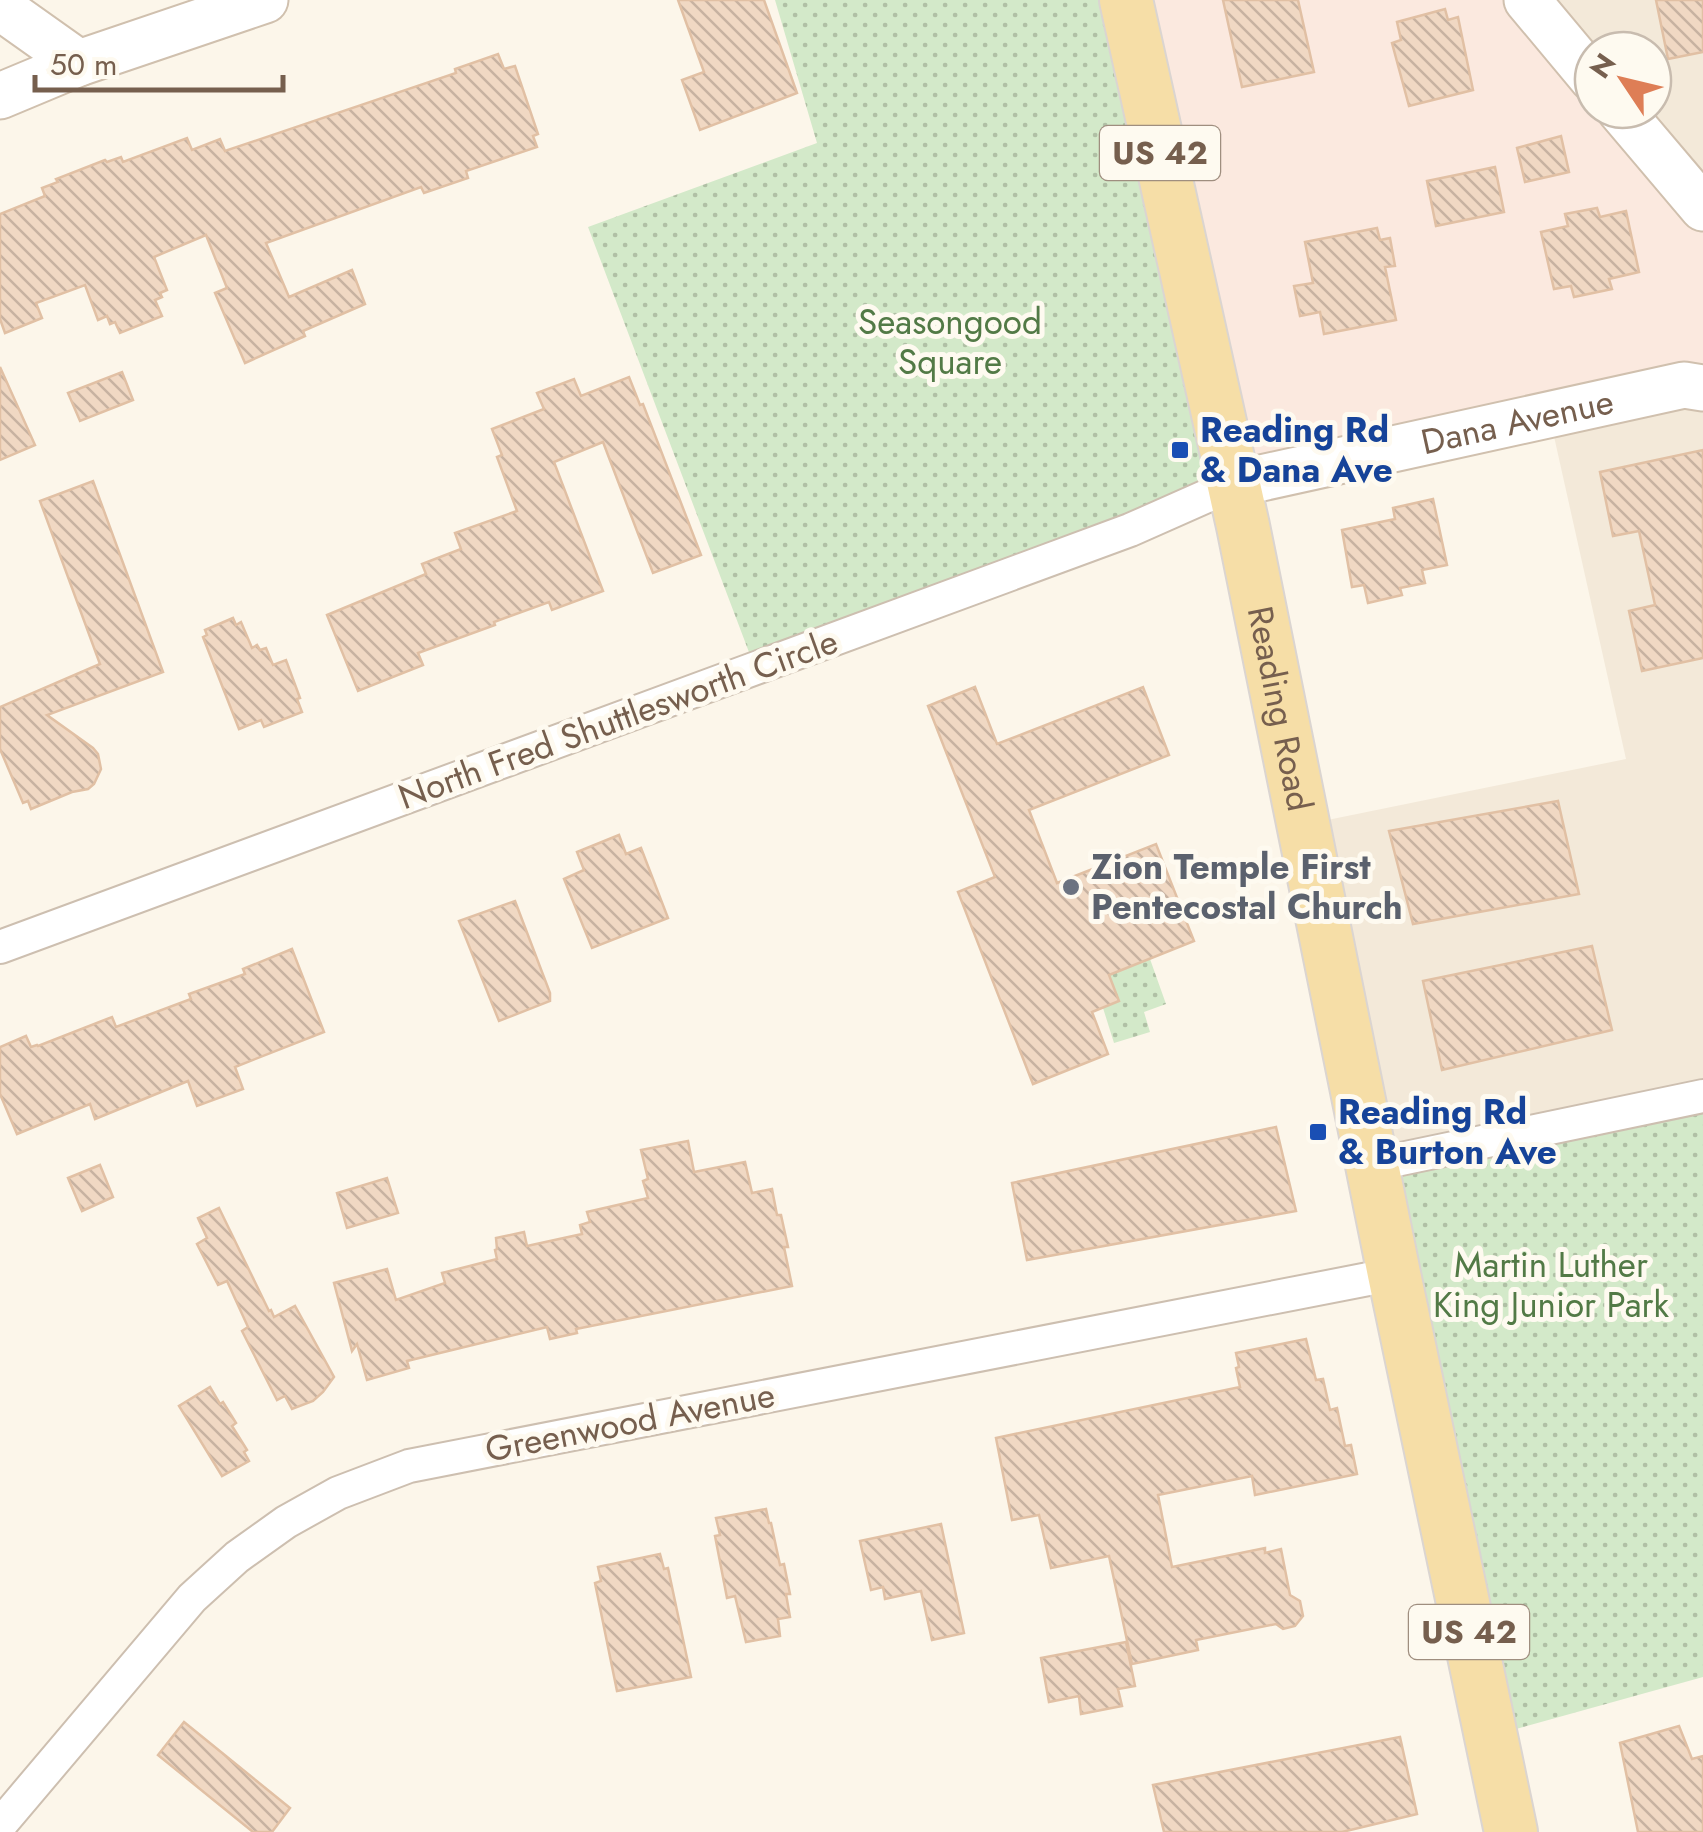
<svg xmlns="http://www.w3.org/2000/svg" width="1703" height="1832" font-family="Jost,sans-serif">
	<style>
		.residential { fill: #f3e9d9 }
		.commercial { fill: #fbe9df }
		.green { fill: url(#green-dots) }
		.building { fill: url(#building-back-hatch); stroke: #e1c0a4; stroke-width: 2.5 }
		.lines { fill: none; stroke-linecap: round; stroke-linejoin: round }
		.street-casing { stroke: #cdbfb0; stroke-width: 36 }
		.secondary-casing { stroke: #d0c0ae; stroke-width: 49 }
		.primary-casing { stroke: #dbd5d1; stroke-width: 56 }
		.street { stroke: #fff; stroke-width: 32 }
		.secondary { stroke: #fff; stroke-width: 45 }
		.primary { stroke: #f6dea7; stroke-width: 52 }
		.transit-dot { fill: #1a4fb4; stroke: #fefaf0; stroke-width: 4 }
		.worship-dot { fill: #6b7280; stroke: #fefaf0; stroke-width: 4 }
		.labels { text-anchor: middle; stroke-width: 10; stroke-linejoin: round; paint-order: stroke }
		.shield { fill: #fefaf0; stroke: #9f8e7f; stroke-width: 2.5 }
		.shield-label { font-size: 32px; font-weight: bold; fill: #765f4e }
		.park-label { font-size: 35px; fill: #527a46; stroke: #fefaf0 }
		.street-label { font-size: 35px; fill: #765f4e; stroke: #fefaf0 }
		.transit-label { font-size: 35px; font-weight: bold; fill: #164399; stroke: #fefaf0; text-anchor: start }
		.worship-label { font-size: 35px; font-weight: bold; fill: #5b616d; stroke: #fefaf0; text-anchor: start }
	</style>
	<defs>
		<pattern id="green-dots" width="8" height="8" patternUnits="userSpaceOnUse" patternTransform="scale(2.5)"><rect width="8" height="8" fill="#d3e9c9"/><path d="M2 2h.1M6 6h.1" fill="none" stroke="#b0c0a5" stroke-width="1.8" stroke-linecap="round"/></pattern>
		<pattern id="building-back-hatch" width="6" height="6" patternUnits="userSpaceOnUse" patternTransform="scale(2.5)"><rect width="6" height="6" fill="#f0d8c3"/><path d="M-1 5l2 2M0 0l6 6M5-1l2 2" fill="none" stroke="#c7b2a1"/></pattern>
	</defs>
	<rect width="100%" height="100%" fill="#fcf6ea"/>
	<g class="residential">
		<polygon points="1527,0 1703,0 1703,208 1620,110 1653,110 1653,50 1593,50"/>
		<polygon points="1703,367 1703,1096 1372,1165 1303,825 1626,759 1549,414"/>
	</g>
	<polygon class="commercial" points="1126,0 1527,0 1593,79 1593,110 1620,110 1703,208 1703,367 1234,484"/>
	<g class="green">
		<polygon points="775,0 1126,0 1234,484 755,668 588,227 817,143"/>
		<polygon points="1150,959 1166,1004 1144,1012 1150,1032 1114,1043 1103,1008 1119,1000 1109,975"/>
		<polygon points="1703,1096 1703,1677 1491,1736 1372,1165"/>
	</g>
	<g class="building">
		<polygon points="678,0 764,0 797,93 700,130 682,80 704,72"/>
		<polygon points="1223,0 1298,0 1314,72 1242,87"/>
		<polygon points="1656,0 1703,0 1703,52 1668,59"/>
		<polygon points="1445,9 1448,20 1458,17 1473,90 1409,106 1392,43 1401,40 1397,22"/>
		<polygon points="498,54 504,69 515,66 538,134 533,136 537,147 466,171 468,178 424,193 421,187 266,243 289,297 352,270 365,304 303,331 305,336 245,363 215,293 227,288 206,235 154,257 167,290 160,293 162,297 155,300 162,316 120,333 115,322 110,324 107,316 98,320 85,285 36,303 42,318 5,333 0,319 0,214 45,196 42,188 58,182 56,179 105,160 107,162 121,157 123,162 187,138 192,150 220,139 225,151 456,73 455,69"/>
		<polygon points="1561,136 1569,172 1525,182 1517,148"/>
		<polygon points="1495,167 1504,212 1436,226 1427,181"/>
		<polygon points="1597,208 1600,217 1626,211 1639,272 1609,279 1612,289 1574,297 1571,286 1554,289 1541,232 1568,226 1565,214"/>
		<polygon points="1377,228 1380,240 1390,238 1395,266 1385,267 1396,320 1324,334 1320,312 1300,316 1294,286 1313,283 1305,242"/>
		<polygon points="0,367 35,445 0,460"/>
		<polygon points="122,372 133,400 80,421 68,393"/>
		<polygon points="629,377 640,405 643,404 701,555 653,573 603,442 554,462 603,591 552,610 549,602 494,622 495,625 418,653 423,665 358,691 327,615 426,574 422,564 461,549 455,533 517,511 497,457 502,455 492,429 544,409 537,393 574,379 581,396"/>
		<polygon points="1703,450 1703,658 1642,671 1629,611 1655,605 1639,531 1613,536 1600,472"/>
		<polygon points="93,481 163,672 47,715 93,748 98,754 101,769 94,784 88,789 72,792 31,809 28,801 23,803 0,749 0,707 100,664 40,501"/>
		<polygon points="1433,499 1447,565 1422,570 1425,583 1400,588 1402,595 1368,603 1364,585 1352,587 1342,530 1395,519 1393,508"/>
		<polygon points="233,618 236,625 241,622 252,648 257,645 260,650 266,648 273,665 286,660 300,698 297,699 302,712 264,727 261,720 239,729 203,637 207,635 205,630"/>
		<polygon points="975,687 997,744 1143,687 1169,755 1029,810 1057,883 1156,844 1194,941 1109,975 1119,1001 1092,1012 1108,1054 1033,1084 958,892 995,877 928,706"/>
		<polygon points="1558,801 1579,894 1413,924 1389,831"/>
		<polygon points="619,835 626,854 641,848 668,918 592,948 564,879 584,870 577,852"/>
		<polygon points="515,901 550,993 550,1001 499,1021 459,921"/>
		<polygon points="1592,946 1612,1030 1442,1070 1423,981"/>
		<polygon points="292,949 324,1032 235,1067 243,1089 197,1106 188,1081 95,1119 90,1104 17,1134 0,1094 0,1047 26,1036 31,1047 37,1045 38,1046 112,1017 116,1027 191,999 189,994 245,974 243,969"/>
		<polygon points="1276,1127 1296,1211 1027,1260 1012,1183"/>
		<polygon points="688,1141 694,1172 745,1162 752,1193 772,1189 777,1215 781,1215 788,1247 784,1247 792,1286 576,1329 577,1333 550,1339 547,1327 407,1361 409,1368 367,1380 357,1344 352,1351 334,1283 387,1269 396,1300 445,1283 442,1273 497,1259 495,1250 497,1249 496,1238 524,1232 527,1246 582,1234 580,1225 590,1222 587,1212 648,1198 643,1181 648,1179 641,1150"/>
		<polygon points="100,1165 113,1197 82,1211 68,1178"/>
		<polygon points="387,1178 398,1213 347,1228 337,1193"/>
		<polygon points="219,1208 269,1311 271,1310 274,1317 295,1306 334,1377 323,1392 313,1401 292,1409 285,1396 277,1400 242,1331 248,1327 227,1281 218,1285 197,1244 207,1238 198,1218"/>
		<polygon points="1306,1339 1316,1380 1323,1379 1330,1410 1337,1408 1345,1446 1351,1445 1357,1474 1255,1495 1252,1476 1158,1495 1172,1567 1265,1548 1265,1553 1281,1549 1290,1595 1300,1601 1303,1616 1295,1626 1283,1629 1276,1624 1196,1640 1198,1650 1132,1664 1109,1556 1051,1568 1039,1515 1012,1520 996,1438 1240,1387 1236,1368 1239,1367 1236,1353"/>
		<polygon points="210,1387 220,1404 223,1402 236,1423 232,1426 247,1450 244,1452 249,1461 222,1476 179,1406"/>
		<polygon points="766,1509 769,1523 771,1523 780,1565 784,1564 790,1594 786,1594 790,1617 778,1619 780,1636 746,1642 735,1596 727,1598 715,1536 720,1535 716,1518"/>
		<polygon points="941,1524 964,1633 932,1640 921,1591 885,1599 883,1587 871,1590 860,1541"/>
		<polygon points="660,1554 664,1569 668,1568 691,1677 617,1691 595,1583 601,1581 598,1567"/>
		<polygon points="1126,1642 1135,1686 1118,1689 1122,1706 1081,1714 1079,1696 1049,1702 1041,1658"/>
		<polygon points="184,1722 290,1808 272,1832 253,1832 158,1755"/>
		<polygon points="1679,1726 1692,1759 1703,1756 1703,1832 1638,1832 1620,1743"/>
		<polygon points="1400,1737 1417,1814 1342,1832 1164,1832 1153,1785"/>
	</g>
	<g class="lines">
		<defs>
			<g id="street">
				<polyline points="0,947 1130,530 1234,484"/>
				<polyline points="1372,1165 1703,1096"/>
				<polyline points="0,1825 192,1598 237,1557 286,1522 338,1493 409,1466 1394,1274"/>
			</g>
			<g id="secondary">
				<polyline points="1527,0 1593,79"/>
				<polyline points="0,7 79,63"/>
				<polyline points="0,96 79,63 265,0"/>
				<polyline points="1620,110 1703,208"/>
				<path id="s1" d="M1234 484 1684 385 1703 388"/>
			</g>
			<g id="primary">
				<path id="s2" d="M1126 0 1243 526 1394 1274 1511 1832"/>
			</g>
		</defs>
		<use href="#street" class="street-casing"/>
		<use href="#secondary" class="secondary-casing"/>
		<use href="#primary" class="primary-casing"/>
		<use href="#street" class="street"/>
		<use href="#secondary" class="secondary"/>
		<use href="#primary" class="primary"/>
	</g>
	<g class="transit-dot">
		<rect x="1170" y="440" width="20" height="20" rx="5"/>
		<rect x="1308" y="1122" width="20" height="20" rx="5"/>
	</g>
	<circle class="worship-dot" cx="1071" cy="887" r="10"/>
	<g class="labels">
		<g class="shield">
			<rect x="1100" y="126" width="120" height="54" rx="8"/>
			<rect x="1409" y="1605" width="120" height="54" rx="8"/>
		</g>
		<g class="shield-label">
			<text x="1160" y="164">US 42</text>
			<text x="1469" y="1643">US 42</text>
		</g>
		<g class="park-label">
			<text x="950" y="334">Seasongood<tspan x="950" dy="40">Square</tspan></text>
			<text x="1551" y="1277">Martin Luther<tspan x="1551" dy="40">King Junior Park</tspan></text>
		</g>
		<g class="street-label">
			<text dy="12" stroke="none"><textPath href="#s1" startOffset="290">Dana Avenue</textPath></text>
			<text dy="12" stroke="none"><textPath href="#s2" startOffset="725">Reading Road</textPath></text>
			<text transform="translate(618 719) rotate(-20)" y="12">North Fred Shuttlesworth Circle</text>
			<text transform="translate(630 1422) rotate(-11)" y="12">Greenwood Avenue</text>
		</g>
		<g class="transit-label">
			<text x="1200" y="442">Reading Rd<tspan x="1200" dy="40">&amp; Dana Ave</tspan></text>
			<text x="1338" y="1124">Reading Rd<tspan x="1338" dy="40">&amp; Burton Ave</tspan></text>
		</g>
		<g class="worship-label">
			<text x="1091" y="879">Zion Temple First<tspan x="1091" dy="40">Pentecostal Church</tspan></text>
		</g>
	</g>
	<g transform="translate(1623 80) rotate(305)"><circle r="48" fill="#fefaf0" stroke="#c8bcaf" stroke-width="2.5"/>
	<path d="M0-8L18 38L0 25L-18 38Z" fill="#de7e56"/>
	<text y="-15" font-size="28" font-weight="bold" text-anchor="middle" fill="#765f4e">N</text>
	</g>
	<path d="M35 75v15h248v-15" fill="none" stroke="#765f4e" stroke-width="5"/>
	<text x="50" y="75" font-size="30" fill="#765f4e" stroke="#fefaf0" stroke-width="8" paint-order="stroke">50 m</text>
</svg>
